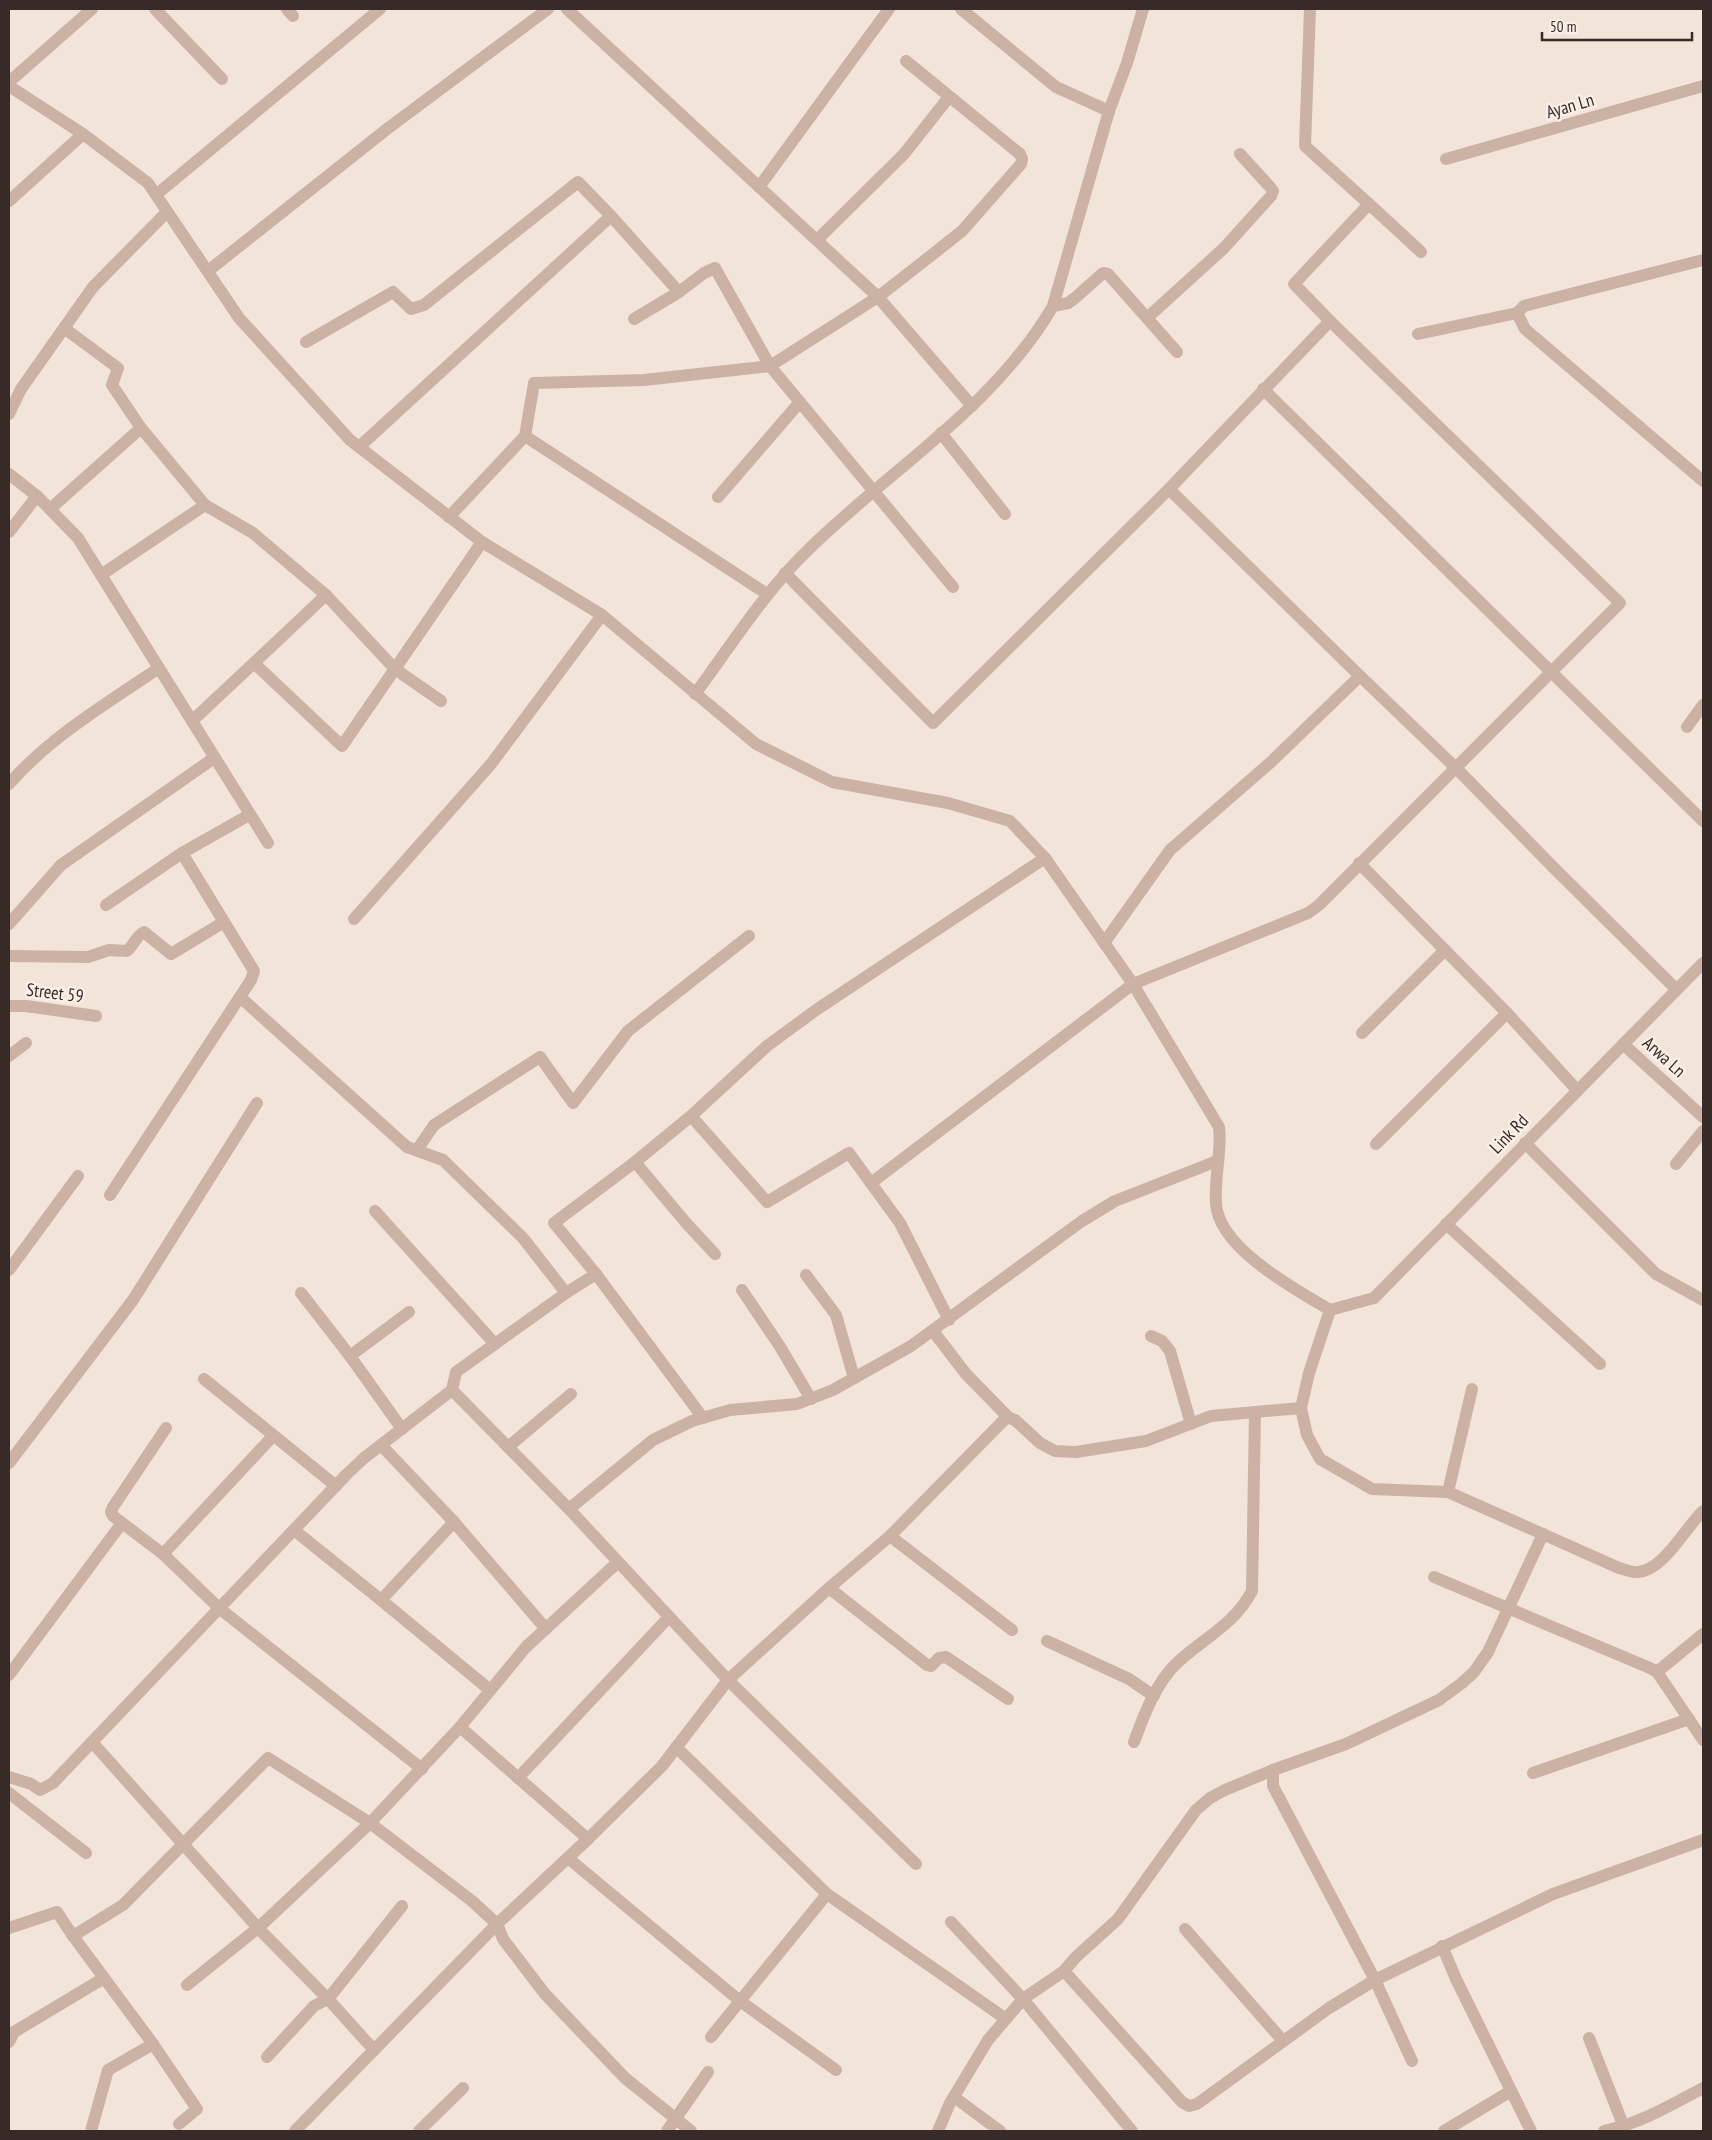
<svg xmlns="http://www.w3.org/2000/svg" width="1712" height="2140" font-family="'PT Sans Narrow',sans-serif">
	<style>
		.lines { fill: none; stroke-linecap: round; stroke-linejoin: round }
		.street { stroke: #cbb2a5; stroke-width: 12 }
		.labels { text-anchor: middle; stroke-width: 5; stroke-linejoin: round; paint-order: stroke }
		.street-label { font-size: 18px; fill: #372a27; stroke: #faefe6 }
	</style>
	<rect width="100%" height="100%" fill="#f3e4da"/>
	<g class="lines">
		<g class="street">
			<polyline points="155,9 222,79"/>
			<polyline points="287,9 293,16"/>
			<polyline points="567,9 878,297 972,406"/>
			<polyline points="961,9 1056,87 1109,111"/>
			<polyline points="1310,9 1305,146 1369,204"/>
			<polyline points="9,82 92,9"/>
			<path d="M9 86 83 134 148 183 239 318 350 440 482 542 602 615 756 744 832 782 948 803 1010 821 1045 858 1133 984 1219 1127C1222 1152 1214 1177 1216 1203 1218 1248 1295 1289 1330 1310L1309 1373 1301 1408 1307 1435 1320 1459 1372 1489 1448 1492 1619 1568C1624 1569 1632 1573 1638 1572 1664 1570 1685 1528 1703 1511"/>
			<polyline points="1446,159 1703,86"/>
			<polyline points="759,187 889,9"/>
			<polyline points="157,194 380,9"/>
			<polyline points="9,201 83,134"/>
			<polyline points="817,240 904,154 949,97"/>
			<polyline points="208,271 387,129 548,9"/>
			<polyline points="1053,306 1068,303 1075,298 1103,273 1108,274 1177,352"/>
			<polyline points="1517,313 1525,329 1703,481"/>
			<polyline points="1147,318 1224,248 1271,196 1273,191 1270,187 1240,154"/>
			<polyline points="634,319 679,292 704,273 715,268 770,366 953,587"/>
			<polyline points="1330,321 1294,284 1369,204 1421,252"/>
			<polyline points="64,328 118,368 112,385 141,428 205,505"/>
			<polyline points="1418,334 1517,313 1524,306 1703,260"/>
			<polyline points="306,342 393,292 411,309 424,305 578,182 611,216"/>
			<polyline points="1263,389 1703,821"/>
			<polyline points="9,414 21,389 93,287 167,212"/>
			<polyline points="941,433 1005,514"/>
			<polyline points="359,447 611,216 679,292"/>
			<polyline points="9,474 37,496 78,538 268,843"/>
			<polyline points="1169,489 1360,676 1456,768 1553,867 1676,989"/>
			<polyline points="718,497 800,402"/>
			<polyline points="50,509 141,428"/>
			<polyline points="449,517 525,436"/>
			<polyline points="9,532 37,496"/>
			<polyline points="785,573 933,723 1169,489 1330,321 1620,603 1319,905 1308,913 1133,984 871,1183"/>
			<polyline points="101,575 205,505 253,533 326,595"/>
			<polyline points="767,594 525,436 534,383 644,380 770,366 878,297 933,254 962,231 1021,164 1022,159 1020,154 906,61"/>
			<polyline points="254,663 326,595 395,669 441,701"/>
			<path d="M695 694C732 644 765 591 810 548 891 469 995 406 1053 306L1109 111 1127 63 1143 9"/>
			<polyline points="192,721 254,663 342,746 482,542"/>
			<polyline points="1687,727 1703,705"/>
			<path d="M9 784C50 737 107 703 159 668"/>
			<polyline points="1359,863 1507,1013 1577,1090"/>
			<polyline points="106,905 182,853 249,815"/>
			<polyline points="354,919 491,764 602,615"/>
			<polyline points="9,924 61,865 214,758"/>
			<polyline points="1104,943 1170,850 1271,762 1360,676"/>
			<path d="M9 956 88 957 109 950 127 951C134 945 136 936 144 932L171 954 224 922"/>
			<polyline points="240,997 407,1147 443,1160 523,1238 566,1293 596,1274 703,1418"/>
			<polyline points="9,1006 26,1006 96,1016"/>
			<polyline points="1362,1033 1445,950"/>
			<polyline points="1623,1044 1703,1117"/>
			<polyline points="9,1056 26,1043"/>
			<polyline points="1525,1143 1656,1274 1703,1300"/>
			<polyline points="1376,1144 1507,1013"/>
			<polyline points="417,1150 434,1125 540,1057 573,1103 628,1031 749,936"/>
			<polyline points="635,1162 687,1224 715,1254"/>
			<polyline points="1676,1164 1703,1131"/>
			<polyline points="110,1195 251,980 254,971 182,853"/>
			<polyline points="375,1211 495,1344"/>
			<polyline points="1446,1224 1600,1364"/>
			<polyline points="9,1270 78,1176"/>
			<polyline points="596,1274 554,1223 635,1162 691,1116"/>
			<polyline points="806,1275 836,1315 854,1378"/>
			<polyline points="742,1290 779,1345 811,1399"/>
			<polyline points="301,1293 350,1356 402,1429"/>
			<polyline points="1330,1310 1374,1298 1703,963"/>
			<polyline points="949,1320 900,1223 849,1153 767,1202 691,1116 767,1046 816,1010 1045,858"/>
			<polyline points="933,1331 966,1374 1009,1418"/>
			<polyline points="1151,1336 1162,1341 1170,1351 1191,1424"/>
			<polyline points="350,1356 409,1312"/>
			<polyline points="204,1379 336,1486"/>
			<polyline points="452,1390 569,1509 728,1680 916,1864"/>
			<polyline points="166,1428 113,1507 111,1512 113,1516 163,1554 219,1608 422,1769"/>
			<polyline points="381,1445 454,1522 546,1629"/>
			<polyline points="508,1447 571,1394"/>
			<polyline points="9,1463 133,1300 257,1103"/>
			<polyline points="1448,1492 1472,1389"/>
			<polyline points="569,1509 653,1440 692,1421 730,1410 797,1404 833,1390 911,1346 1082,1221 1115,1201 1217,1161"/>
			<polyline points="454,1522 381,1600 490,1690"/>
			<polyline points="294,1530 381,1600"/>
			<polyline points="890,1536 1012,1630"/>
			<polyline points="163,1554 273,1436"/>
			<polyline points="1434,1577 1650,1668 1657,1672 1703,1740"/>
			<polyline points="829,1588 927,1665 931,1666 939,1658 946,1657 1008,1699"/>
			<polyline points="1047,1641 1129,1679 1154,1696"/>
			<polyline points="1657,1672 1703,1634"/>
			<polyline points="9,1675 122,1523"/>
			<polyline points="460,1727 588,1839 662,1766 728,1680 829,1588 890,1536 1005,1419 1009,1418 1015,1420 1040,1443 1055,1451 1076,1452 1146,1441 1211,1416 1301,1408"/>
			<polyline points="92,1742 258,1928 187,1985"/>
			<path d="M1134 1742C1144 1715 1156 1682 1178 1662 1205 1637 1234 1625 1252 1591L1255 1412"/>
			<polyline points="676,1747 827,1894 740,2001 836,2070"/>
			<polyline points="1273,1770 1273,1786 1375,1980 1412,2061"/>
			<polyline points="1533,1773 1689,1719"/>
			<polyline points="9,1777 31,1784 40,1790 53,1783 347,1474 364,1458 452,1390 456,1372 566,1293"/>
			<polyline points="518,1778 669,1617"/>
			<polyline points="9,1793 86,1853"/>
			<polyline points="588,1839 497,1924 472,1901 370,1823 460,1727 526,1647 618,1562"/>
			<polyline points="568,1858 740,2001 711,2037"/>
			<polyline points="827,1894 1006,2019"/>
			<polyline points="951,1922 1023,1999 1132,2131"/>
			<polyline points="9,1928 57,1912 73,1936"/>
			<polyline points="1185,1929 1283,2041"/>
			<polyline points="1442,1946 1456,1979 1531,2131"/>
			<polyline points="1064,1971 1182,2102 1189,2106 1197,2104 1329,2008 1375,1980 1553,1894 1703,1840"/>
			<polyline points="1589,2038 1624,2127"/>
			<polyline points="9,2042 14,2032 104,1978"/>
			<polyline points="267,2057 314,2006 328,1999 402,1906"/>
			<polyline points="954,2097 1000,2131"/>
			<polyline points="179,2124 197,2109 153,2044 73,1936 123,1905 268,1758 370,1823 258,1928 328,1999 374,2050"/>
			<polyline points="91,2131 108,2070 153,2044"/>
			<polyline points="295,2131 497,1924 503,1939 545,1994 625,2078 691,2131"/>
			<polyline points="419,2131 463,2088"/>
			<polyline points="667,2131 708,2072"/>
			<polyline points="938,2131 950,2103 988,2040 1023,1999 1064,1971 1076,1957 1118,1919 1196,1810 1210,1798 1225,1790 1273,1770 1346,1744 1420,1709 1439,1700 1462,1683 1474,1672 1488,1652 1543,1534"/>
			<polyline points="1444,2131 1511,2091"/>
			<path d="M1604 2131C1643 2122 1669 2106 1703 2088"/>
		</g>
	</g>
	<g class="labels">
		<g class="street-label">
			<text transform="translate(1570 106) rotate(-16)" y="6">Ayan Ln</text>
			<text transform="translate(55 993) rotate(7)" y="6">Street 59</text>
			<text transform="translate(1664 1057) rotate(42)" y="6">Arwa Ln</text>
			<text transform="translate(1509 1134) rotate(-46)" y="6">Link Rd</text>
		</g>
	</g>
	<rect width="1712" height="2140" fill="none" stroke="#372a27" stroke-width="20"/>
	<path d="M1542 32v8h150v-8" fill="none" stroke="#372a27" stroke-width="2.5"/>
	<text x="1550" y="32" font-size="15" fill="#372a27" stroke="#faefe6" stroke-width="4" paint-order="stroke">50 m</text>
</svg>
